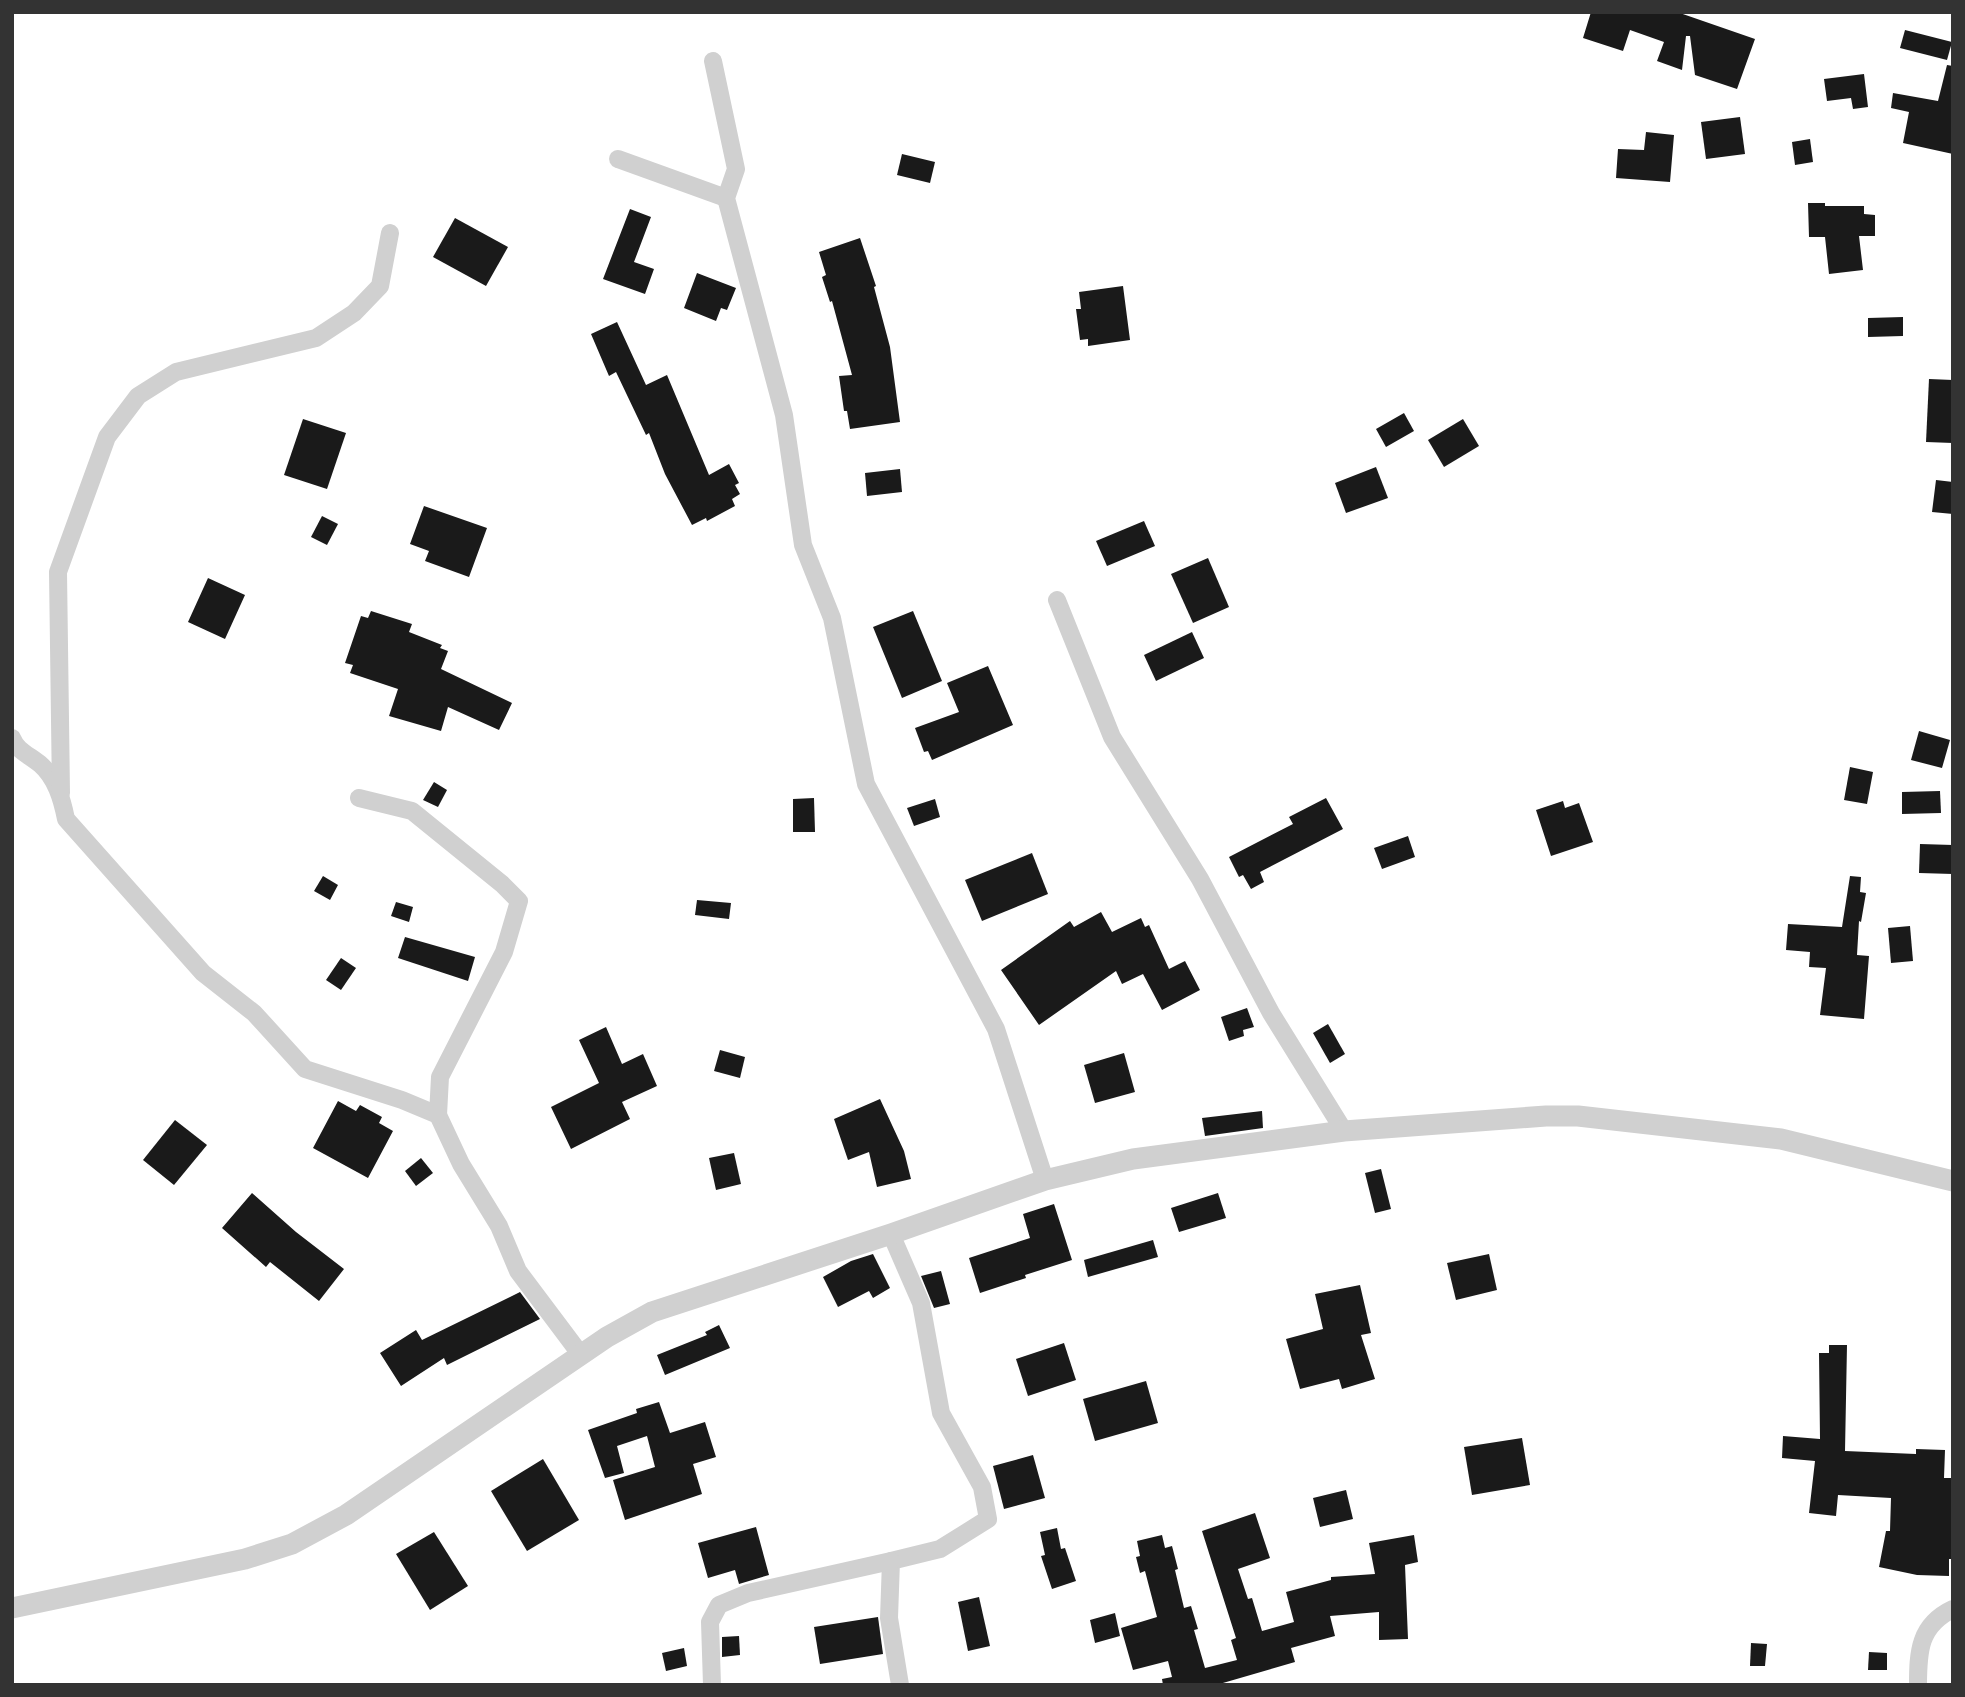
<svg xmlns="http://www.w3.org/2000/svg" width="1965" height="1697" font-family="'Fira Sans Condensed',sans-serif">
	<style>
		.building { fill: #1a1a1a }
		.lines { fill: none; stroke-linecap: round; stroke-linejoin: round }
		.minor { stroke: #d0d0d0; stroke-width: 18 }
		.tertiary { stroke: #d0d0d0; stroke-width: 21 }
	</style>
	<rect width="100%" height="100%" fill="#fff"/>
	<g class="building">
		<polygon points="1591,12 1677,12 1755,39 1737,89 1695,75 1690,36 1686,36 1682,70 1657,61 1664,42 1630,30 1623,51 1583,38"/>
		<polygon points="1905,30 1952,42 1947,60 1900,48"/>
		<polygon points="1947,65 1953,66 1953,154 1903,143 1909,112 1891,108 1893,93 1938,101"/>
		<polygon points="1864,74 1868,107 1853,109 1851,98 1827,101 1824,79"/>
		<polygon points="1740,117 1745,154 1706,159 1701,122"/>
		<polygon points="1646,132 1674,135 1670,182 1616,178 1618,149 1644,150"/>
		<polygon points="1810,139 1813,162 1795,165 1792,142"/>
		<polygon points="902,154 935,162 930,183 897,175"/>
		<polygon points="1808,203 1825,203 1825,206 1864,206 1864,214 1875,215 1875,236 1859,236 1863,270 1829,274 1825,237 1809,237"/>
		<polygon points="630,209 651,217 634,262 654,269 645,294 603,279"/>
		<polygon points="455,218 508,247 486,286 433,257"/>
		<polygon points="860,238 876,286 874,287 890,347 900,422 850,429 847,411 844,411 839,376 852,375 832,301 830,302 822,277 826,275 819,252"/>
		<polygon points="697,273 736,288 727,310 721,308 716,321 684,308"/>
		<polygon points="1123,286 1130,340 1088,346 1088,339 1080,340 1076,309 1081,309 1079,292"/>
		<polygon points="1903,317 1903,336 1868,337 1868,318"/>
		<polygon points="617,322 646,385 667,375 709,475 729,464 739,483 735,485 740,494 732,499 735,506 707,521 706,518 692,525 665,474 649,433 646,435 616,372 609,376 591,334"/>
		<polygon points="1929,379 1953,380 1953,443 1926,442"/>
		<polygon points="1404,413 1414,431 1386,447 1376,429"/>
		<polygon points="303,419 346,433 327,489 284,475"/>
		<polygon points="1463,419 1479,446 1444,467 1428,440"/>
		<polygon points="1376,467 1388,498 1346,513 1335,483"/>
		<polygon points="900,469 902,492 867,496 865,473"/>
		<polygon points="1936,480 1953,482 1953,514 1932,512"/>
		<polygon points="424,506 487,528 469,577 425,561 429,551 410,544"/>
		<polygon points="322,516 338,524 327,545 311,537"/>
		<polygon points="1144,521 1155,546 1107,566 1096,541"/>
		<polygon points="1208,558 1229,607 1193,623 1171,574"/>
		<polygon points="208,578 245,595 225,639 188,622"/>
		<polygon points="371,611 412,624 409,632 442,645 440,648 448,651 441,669 512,703 499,730 448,707 441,731 389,716 398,689 350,673 353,665 345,663 361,616 368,618"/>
		<polygon points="913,611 942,681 902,698 873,627"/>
		<polygon points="1192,632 1204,658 1156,681 1144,655"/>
		<polygon points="988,666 1013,725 932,760 928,751 924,752 915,728 959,712 947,683"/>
		<polygon points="1919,731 1950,740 1942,768 1911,760"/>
		<polygon points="1850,767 1873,772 1867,804 1844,800"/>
		<polygon points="434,782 447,790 438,807 423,800"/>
		<polygon points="1940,791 1941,813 1902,814 1902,792"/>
		<polygon points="814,798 815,832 793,832 793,799"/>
		<polygon points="1326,798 1343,829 1260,872 1264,882 1251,889 1243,875 1239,877 1229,857 1293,824 1289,817"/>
		<polygon points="935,799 940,817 914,826 907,808"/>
		<polygon points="1563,801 1565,808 1579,803 1593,842 1551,856 1536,810"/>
		<polygon points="1408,836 1415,857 1382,869 1374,848"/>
		<polygon points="1920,844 1953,845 1953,874 1919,873"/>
		<polygon points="1032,853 1048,894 982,921 965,880"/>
		<polygon points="323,876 338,885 330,900 314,891"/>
		<polygon points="1850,876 1861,877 1860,892 1866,893 1861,922 1859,921 1857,955 1869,956 1864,1019 1820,1015 1826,968 1809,967 1810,952 1786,950 1788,924 1842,927"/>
		<polygon points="697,900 731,903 729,919 695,915"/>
		<polygon points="396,902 413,907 409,922 391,916"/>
		<polygon points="1101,912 1112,932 1141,918 1145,927 1149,925 1169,969 1185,961 1200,990 1162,1010 1143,974 1122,984 1116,971 1039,1025 1001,970 1070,921 1074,927"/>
		<polygon points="1910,926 1913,961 1891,963 1888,928"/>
		<polygon points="405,937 475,957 468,981 398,958"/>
		<polygon points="341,958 356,968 341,990 326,980"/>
		<polygon points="1247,1008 1254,1027 1243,1030 1244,1036 1229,1041 1221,1017"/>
		<polygon points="1328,1024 1345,1054 1330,1063 1313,1033"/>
		<polygon points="606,1027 622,1064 643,1054 657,1086 622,1102 630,1119 571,1149 551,1107 599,1083 579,1040"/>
		<polygon points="720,1050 745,1057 740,1078 714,1071"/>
		<polygon points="1124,1053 1135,1092 1095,1103 1084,1065"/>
		<polygon points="880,1099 904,1151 911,1179 877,1187 869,1152 848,1160 834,1119"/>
		<polygon points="338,1101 356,1111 360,1105 382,1117 379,1123 393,1131 368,1178 313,1148"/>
		<polygon points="1262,1111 1263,1128 1205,1136 1202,1118"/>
		<polygon points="175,1120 207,1145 174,1185 143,1160"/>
		<polygon points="734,1153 741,1184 716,1190 709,1158"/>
		<polygon points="421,1158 433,1173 416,1186 405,1171"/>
		<polygon points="1381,1169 1391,1209 1375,1213 1365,1173"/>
		<polygon points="252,1193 296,1232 344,1269 319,1301 270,1262 266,1267 222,1228"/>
		<polygon points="1218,1193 1226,1218 1179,1232 1171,1208"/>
		<polygon points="1054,1204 1072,1260 1025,1275 1026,1278 980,1293 969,1258 1030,1238 1023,1214"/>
		<polygon points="1153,1240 1158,1257 1088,1277 1084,1260"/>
		<polygon points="873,1254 890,1288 873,1298 869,1291 838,1307 823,1277 851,1261"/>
		<polygon points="1489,1254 1497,1290 1456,1300 1447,1263"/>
		<polygon points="941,1271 950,1304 934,1308 921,1276"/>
		<polygon points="1360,1285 1371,1333 1361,1335 1375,1379 1342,1389 1339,1379 1300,1389 1286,1339 1323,1329 1315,1294"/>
		<polygon points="520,1292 540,1319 447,1365 444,1358 401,1386 380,1353 416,1330 422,1340"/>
		<polygon points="719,1325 730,1348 665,1375 657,1355 707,1335 705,1332"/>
		<polygon points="1064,1343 1076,1380 1028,1396 1016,1359"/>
		<polygon points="1829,1345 1847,1345 1845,1451 1916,1454 1916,1449 1945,1450 1944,1478 1953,1478 1953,1559 1949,1559 1949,1576 1917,1575 1879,1567 1886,1531 1890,1531 1891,1498 1838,1495 1836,1516 1809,1513 1815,1461 1782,1458 1783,1436 1820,1439 1819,1353 1829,1353"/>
		<polygon points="1146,1381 1158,1423 1095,1441 1083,1399"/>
		<polygon points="659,1402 670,1433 705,1422 716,1457 693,1464 702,1494 625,1520 613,1480 655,1467 647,1436 617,1446 624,1473 605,1478 588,1430 637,1413 636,1409"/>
		<polygon points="1522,1438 1530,1485 1472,1495 1464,1447"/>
		<polygon points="1033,1455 1045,1498 1004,1509 993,1466"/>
		<polygon points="543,1459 579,1520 527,1551 491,1491"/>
		<polygon points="1346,1490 1353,1519 1320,1527 1313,1498"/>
		<polygon points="1255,1513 1270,1558 1238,1569 1248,1599 1252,1598 1262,1631 1294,1622 1286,1592 1331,1580 1331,1577 1375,1574 1369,1543 1414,1535 1418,1562 1405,1565 1408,1639 1379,1640 1379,1612 1330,1616 1335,1636 1291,1648 1295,1662 1216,1685 1163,1685 1162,1679 1172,1677 1168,1661 1133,1670 1121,1628 1157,1617 1145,1571 1140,1573 1136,1557 1140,1556 1137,1541 1162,1535 1165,1548 1172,1546 1178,1569 1175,1570 1184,1608 1191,1606 1198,1629 1194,1630 1205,1668 1237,1660 1231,1640 1236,1638 1202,1531"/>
		<polygon points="756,1527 769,1575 739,1584 735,1570 708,1578 698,1543"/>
		<polygon points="1057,1528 1061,1549 1065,1548 1076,1581 1052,1589 1041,1556 1045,1555 1040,1532"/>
		<polygon points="434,1532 468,1586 430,1610 396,1554"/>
		<polygon points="979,1597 990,1646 968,1651 958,1602"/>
		<polygon points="1115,1613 1120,1636 1095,1643 1090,1620"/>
		<polygon points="878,1617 883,1654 820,1664 814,1627"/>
		<polygon points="739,1636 740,1655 722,1657 722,1637"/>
		<polygon points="1751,1643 1767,1644 1765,1666 1750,1666"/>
		<polygon points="684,1648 687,1666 666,1671 662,1653"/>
		<polygon points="1869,1652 1887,1653 1887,1670 1868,1670"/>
	</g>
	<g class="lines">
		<g class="minor">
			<polyline points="713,61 736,169 726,198 784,415 803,545 832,618 866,784 996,1029 1045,1180"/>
			<polyline points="618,159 726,198"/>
			<polyline points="1057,600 1112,737 1200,879 1271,1013 1344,1131"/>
			<path d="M12 738C17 751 29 755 40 764 56 778 62 799 66 819L203 973 254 1013 305 1069 402 1100 438 1115 461 1164 499 1226 518 1271 581 1355"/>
			<polyline points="61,793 58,572 107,437 138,396 176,372 316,338 354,313 380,286 390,233"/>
			<polyline points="359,798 412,811 502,884 519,901 504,952 440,1077 438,1115"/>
			<polyline points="891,1234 921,1303 941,1413 982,1487 988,1519 940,1549 891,1561 889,1618 900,1685"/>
			<polyline points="712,1685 710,1622 719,1605 748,1593 891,1561"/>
			<path d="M1918 1685C1918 1652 1919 1625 1953 1609"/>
		</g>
		<polyline class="tertiary" points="12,1608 245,1559 292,1544 346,1515 607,1337 652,1312 891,1234 1045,1180 1133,1159 1344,1131 1546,1116 1578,1116 1781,1139 1953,1181"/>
	</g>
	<rect width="1965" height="1697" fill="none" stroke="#333333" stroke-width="28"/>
</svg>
